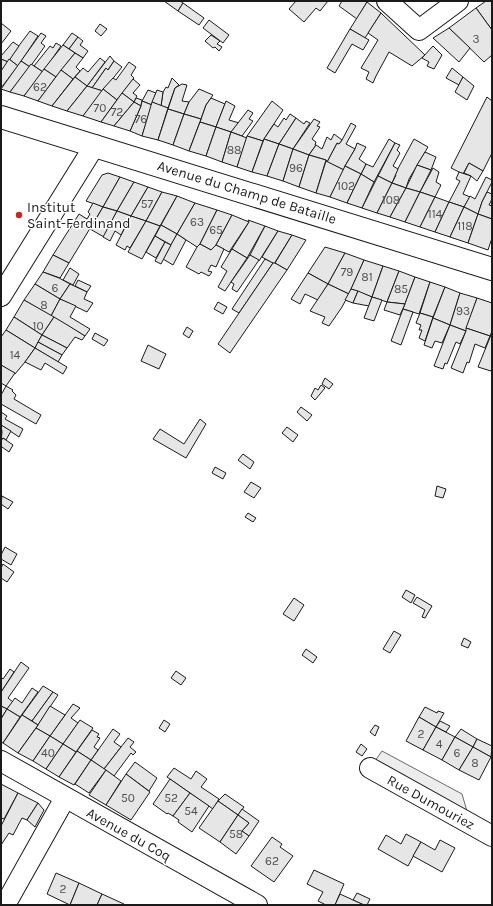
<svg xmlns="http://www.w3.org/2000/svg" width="493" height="906" font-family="Karla,sans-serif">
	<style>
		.parking { fill: #ededed; stroke: #6a6a6a }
		.building { fill: #e6e6e6; stroke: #1a1a1a }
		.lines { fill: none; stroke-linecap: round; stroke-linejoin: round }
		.street-casing { stroke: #1a1a1a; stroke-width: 22 }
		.secondary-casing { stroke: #1a1a1a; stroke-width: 24 }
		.street { stroke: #fff; stroke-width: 20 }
		.secondary { stroke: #fff; stroke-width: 22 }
		.poi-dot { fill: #c62828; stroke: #fff; stroke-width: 1.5 }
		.labels { text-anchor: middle; stroke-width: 3; stroke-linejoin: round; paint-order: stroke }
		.number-label { font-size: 12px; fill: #4d4d4d }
		.street-label { font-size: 14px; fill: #1a1a1a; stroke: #fff }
		.poi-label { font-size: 14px; fill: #1a1a1a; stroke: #fff; text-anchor: start }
	</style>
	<rect width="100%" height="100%" fill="#fff"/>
	<polygon class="parking" points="382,751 462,794 471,825 370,768"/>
	<g class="building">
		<polygon points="164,1 180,1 183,3 178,11"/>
		<polygon points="296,1 328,1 320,11 316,8 304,22 289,9"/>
		<polygon points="342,1 366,1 367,2 357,19 339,6"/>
		<polygon points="486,1 492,1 492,30 476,8"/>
		<polygon points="367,2 381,13 365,38 350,29"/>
		<polygon points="183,3 204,18 199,25 178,11"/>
		<polygon points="476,8 492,30 492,55 484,62 449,28"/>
		<polygon points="381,13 425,55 412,66 389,52 376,76 373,83 366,79 369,72 361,68 378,40 368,33"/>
		<polygon points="209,20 229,35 223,43 203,28"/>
		<polygon points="1,23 11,31 1,44"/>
		<polygon points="100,24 107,29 101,36 95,31"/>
		<polygon points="449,28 470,48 459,62 433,38"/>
		<polygon points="350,29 369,40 363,50 352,44 335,73 327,68"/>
		<polygon points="30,31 38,36 18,66 9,59"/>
		<polygon points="41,33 46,36 41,43 45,46 30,67 21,61"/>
		<polygon points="72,33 78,37 69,49 63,45"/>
		<polygon points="211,35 220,41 217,44 222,47 219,51 215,47 213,48 205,41"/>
		<polygon points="78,37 83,41 80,45 88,51 83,58 69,49"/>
		<polygon points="13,42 19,46 8,62 1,59 1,56"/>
		<polygon points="56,43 61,46 43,72 34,66 50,46 53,48"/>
		<polygon points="63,45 75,53 56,77 44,69"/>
		<polygon points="433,46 442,55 434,69 427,66 429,62 422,58"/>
		<polygon points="75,53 83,58 76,67 80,71 73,79 61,70"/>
		<polygon points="110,56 114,61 108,70 106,68 92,88 87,86"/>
		<polygon points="100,58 105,62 87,86 75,77 83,68 88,72"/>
		<polygon points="1,59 8,62 1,71"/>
		<polygon points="9,59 18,66 1,88 1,71"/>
		<polygon points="21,61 30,67 10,92 1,89"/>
		<polygon points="114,61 122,67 103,91 92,88 106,68 108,70"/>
		<polygon points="129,62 136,67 131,75 134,78 117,100 103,89 113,78 116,80"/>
		<polygon points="31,64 43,72 24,96 10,92"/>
		<polygon points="452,68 463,77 459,85 446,78"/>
		<polygon points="44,69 56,77 38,101 24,96"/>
		<polygon points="61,70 73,79 52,106 38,101"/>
		<polygon points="75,77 87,86 67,111 52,106"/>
		<polygon points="463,77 474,86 467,100 455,92"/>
		<polygon points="172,78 179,85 175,88 168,108 161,106 163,92 166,87 168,88"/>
		<polygon points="133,79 140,85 133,93 137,96 134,102 122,93"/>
		<polygon points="182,84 187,85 182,101 189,102 184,114 168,109 175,88"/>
		<polygon points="87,86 103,91 83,116 67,111"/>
		<polygon points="103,89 117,100 101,122 83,116"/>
		<polygon points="199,89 213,95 206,105 201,119 184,114 189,102"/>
		<polygon points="148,90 156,93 152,105 142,101"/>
		<polygon points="157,90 163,92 161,106 152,102"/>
		<polygon points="122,93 134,102 114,126 101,122"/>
		<polygon points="487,97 492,101 492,153 483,171 469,163 463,174 451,168"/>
		<polygon points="136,98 142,100 141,106 134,102"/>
		<polygon points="211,98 225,104 216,127 200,122 206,105"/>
		<polygon points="142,101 152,105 142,136 130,131 141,106"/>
		<polygon points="226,101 235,106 229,120 239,123 231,132 216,127"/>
		<polygon points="272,101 283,110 264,139 263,141 247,136"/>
		<polygon points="134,102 141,106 130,131 114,126"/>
		<polygon points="152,102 168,108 158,140 142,136"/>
		<polygon points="168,109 184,114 173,145 158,140"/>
		<polygon points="248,110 253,113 249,119 253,121 242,136 231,132"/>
		<polygon points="184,114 201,119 189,151 173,145"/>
		<polygon points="290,114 296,118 279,144 264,139 274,124 278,127 284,118 286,120"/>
		<polygon points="296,118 304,124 306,121 310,123 293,149 279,144"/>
		<polygon points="314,119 320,122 317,126 320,127 312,139 316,142 315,145 316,145 309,155 293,149"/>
		<polygon points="200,122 216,127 206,156 189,151"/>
		<polygon points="351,123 356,126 346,144 355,149 345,166 344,170 327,162 337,143 339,144 342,140"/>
		<polygon points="216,127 231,132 222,162 206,156"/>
		<polygon points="231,132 247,138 237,167 222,162"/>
		<polygon points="334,134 342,140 339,144 337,143 327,162 326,160 309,155 316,145 322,149 327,137 331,140"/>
		<polygon points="247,136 263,141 252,172 237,167"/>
		<polygon points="264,139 279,144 267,176 252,172"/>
		<polygon points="389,139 395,143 374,182 361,174 366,164 373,167"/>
		<polygon points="414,139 428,147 409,179 406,188 392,183 396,175 395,174"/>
		<polygon points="357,143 366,147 359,159 366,164 361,174 345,166 355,149"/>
		<polygon points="395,143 400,145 397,150 400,153 393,166 398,169 392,183 378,176"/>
		<polygon points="279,144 293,149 283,181 267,176"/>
		<polygon points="293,149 309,155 299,187 283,181"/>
		<polygon points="425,152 436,157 431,170 417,165"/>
		<polygon points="309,155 326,160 316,193 299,187"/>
		<polygon points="326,161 344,170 330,197 316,193"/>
		<polygon points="469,163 483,171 477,181 471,176 464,173"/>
		<polygon points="417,165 431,170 420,192 406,188"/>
		<polygon points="345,166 361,174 347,203 330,197"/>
		<polygon points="433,168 439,172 436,182 441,185 435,197 420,192"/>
		<polygon points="459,172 471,176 463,194 470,197 464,207 449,202 460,181 456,179"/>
		<polygon points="108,173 120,177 103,207 86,201 102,175"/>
		<polygon points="361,174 374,182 362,208 347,203"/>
		<polygon points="378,176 392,183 377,213 362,208"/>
		<polygon points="120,177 134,182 117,211 103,207"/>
		<polygon points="486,177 492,180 492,182 482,202 478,214 464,207 470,196 475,199"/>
		<polygon points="134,182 148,187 131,216 117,211"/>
		<polygon points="392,183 406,188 390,217 377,213"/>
		<polygon points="148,187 162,192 146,221 131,216"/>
		<polygon points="406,188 420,192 405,222 390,217"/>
		<polygon points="162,192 177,196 160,226 146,221"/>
		<polygon points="420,192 435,197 420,227 405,222"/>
		<polygon points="487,192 492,194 492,199 489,205 492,206 492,219 478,214 482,202"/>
		<polygon points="177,196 195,203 177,234 161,225"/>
		<polygon points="435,197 449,202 435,232 420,227"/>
		<polygon points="449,202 464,207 450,237 435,232"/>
		<polygon points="93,203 103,207 69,263 53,255 79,214 87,219 90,214 88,212"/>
		<polygon points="195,203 217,210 200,244 197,247 177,234"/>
		<polygon points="103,207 117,211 104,237 90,229"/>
		<polygon points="464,207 478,214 468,243 450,237"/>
		<polygon points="217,210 232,215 216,245 211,250 200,244"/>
		<polygon points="117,211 131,216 121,235 115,231 110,241 103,237"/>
		<polygon points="478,214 492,219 492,238 488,250 468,243"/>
		<polygon points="232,215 249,222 229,252 216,245"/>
		<polygon points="131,216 146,221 130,248 127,246 125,250 116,245"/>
		<polygon points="248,220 265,226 247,258 232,249 249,222"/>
		<polygon points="146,221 160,226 142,259 128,252"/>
		<polygon points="161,225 177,234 171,245 155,236"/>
		<polygon points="265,226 278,231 259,261 250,255"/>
		<polygon points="278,231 292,235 274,264 262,257"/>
		<polygon points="177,234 186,240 173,265 163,259"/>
		<polygon points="292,235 306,240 287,270 275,263"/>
		<polygon points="155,236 165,242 156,258 146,252"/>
		<polygon points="165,242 171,245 161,264 155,261"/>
		<polygon points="200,244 211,250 216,245 224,249 216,267 211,265 208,271 212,272 209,276 201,272 199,274 186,267 197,247"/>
		<polygon points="325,247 345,253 328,284 308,273"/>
		<polygon points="232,249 247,258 225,291 218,287 227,271 221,267"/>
		<polygon points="345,253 364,260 349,294 328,284"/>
		<polygon points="53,255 69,263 60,278 43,272"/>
		<polygon points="250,255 259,260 237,292 232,289 234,284 231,282"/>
		<polygon points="265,259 273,263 265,275 239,313 232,309"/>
		<polygon points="364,260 383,266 372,297 351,289"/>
		<polygon points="273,263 275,263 287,270 230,353 218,344"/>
		<polygon points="383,266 399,271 387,302 372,297"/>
		<polygon points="70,268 79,274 73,285 63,280"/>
		<polygon points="399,271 415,277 405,304 387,302"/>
		<polygon points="43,272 59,278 70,284 60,299 35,284"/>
		<polygon points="308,273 328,284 318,300 305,294 300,304 291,299"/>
		<polygon points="415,277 430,282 419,314 403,309"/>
		<polygon points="78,280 91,286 87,292 75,286"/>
		<polygon points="430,282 445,287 433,317 420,313"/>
		<polygon points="35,284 60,299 51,316 24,300"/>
		<polygon points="70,284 87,292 84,299 93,303 87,312 60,299"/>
		<polygon points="328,284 349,294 342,307 329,326 322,323 325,317 310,311"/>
		<polygon points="445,287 460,293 450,325 433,318"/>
		<polygon points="351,289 358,291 353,303 345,300"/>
		<polygon points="358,291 372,297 369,306 353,303"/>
		<polygon points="460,293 477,298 466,331 450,325"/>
		<polygon points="372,297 382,300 374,321 364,318"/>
		<polygon points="477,298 492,303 492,331 490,336 466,328"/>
		<polygon points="60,299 76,306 70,317 90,329 85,336 51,316"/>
		<polygon points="24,300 54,317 42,335 14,317"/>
		<polygon points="218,302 227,307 223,314 214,309"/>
		<polygon points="387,302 405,304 400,315 384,310"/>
		<polygon points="403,309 413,312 401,345 391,341"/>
		<polygon points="420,313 433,317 425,341 419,338 422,330 419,330 421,325 416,323"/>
		<polygon points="14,317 42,335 35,348 6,330"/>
		<polygon points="54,317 69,326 85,336 82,340 75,337 67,348 42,335"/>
		<polygon points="433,318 450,325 442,343 435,341 432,348 424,345"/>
		<polygon points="450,325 466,331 460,344 456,342 447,364 445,363 443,369 434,366"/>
		<polygon points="187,327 193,331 189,338 183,334"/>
		<polygon points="466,328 490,336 485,348 475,344 469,363 467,362 463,373 451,368 466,331"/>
		<polygon points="6,330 35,348 25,362 15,374 1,365 1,337"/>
		<polygon points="95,333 108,340 104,346 92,339"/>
		<polygon points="42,335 67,348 62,355 38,342"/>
		<polygon points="491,335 492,335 492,368 491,371 478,367"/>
		<polygon points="38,342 62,355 58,362 35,348"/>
		<polygon points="148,345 166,354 159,369 141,361"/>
		<polygon points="35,348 67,367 63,374 45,363 41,370 25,362"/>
		<polygon points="1,365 15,373 6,386 1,383"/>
		<polygon points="325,378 333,384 329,389 322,384"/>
		<polygon points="321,385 325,388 315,400 311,396 315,388 318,390"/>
		<polygon points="6,386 13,390 12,391 16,395 14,399 41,415 36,424 1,404 1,395"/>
		<polygon points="301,407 312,415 307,421 297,412"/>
		<polygon points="1,412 7,416 5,419 23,429 19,437 1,425"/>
		<polygon points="200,419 206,424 186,458 153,439 160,429 184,444"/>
		<polygon points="1,425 11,431 6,440 3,438 1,441 2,432"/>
		<polygon points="287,427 298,435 293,442 282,433"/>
		<polygon points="3,438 13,445 9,452 2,447 1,449 1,441"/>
		<polygon points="243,454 254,462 250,469 238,460"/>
		<polygon points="215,467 226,473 223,479 212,473"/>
		<polygon points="251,482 261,488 254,498 244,492"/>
		<polygon points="437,486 446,489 443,498 435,496"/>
		<polygon points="2,496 13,502 8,509 1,504"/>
		<polygon points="248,513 256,518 253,522 245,517"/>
		<polygon points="5,547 17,554 11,565 1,559 1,555"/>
		<polygon points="3,564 14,572 7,582 1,578 1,568"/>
		<polygon points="406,590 415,595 411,603 402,597"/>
		<polygon points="417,597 432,606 425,618 422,617 425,610 413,603"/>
		<polygon points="294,598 304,605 294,621 283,614"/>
		<polygon points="394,631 401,635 390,653 383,649"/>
		<polygon points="464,638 471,642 468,648 461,645"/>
		<polygon points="306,649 317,657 313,663 302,655"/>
		<polygon points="21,662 29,668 8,698 13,702 7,709 1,706 1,692"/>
		<polygon points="10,669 14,672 1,692 1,677 3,679"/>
		<polygon points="176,671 186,678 181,685 171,678"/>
		<polygon points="43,686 53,692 32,721 22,715"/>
		<polygon points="32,688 38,692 20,717 7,709 15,698 22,703"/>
		<polygon points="53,692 58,695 38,725 32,721"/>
		<polygon points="73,704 80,708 71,718 78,723 63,744 50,736"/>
		<polygon points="1,706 7,709 1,719"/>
		<polygon points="50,706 65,715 50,736 36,728"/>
		<polygon points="425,707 437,713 438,711 444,713 436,727 419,717"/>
		<polygon points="7,709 20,717 3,743 1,742 1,719"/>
		<polygon points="22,715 38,725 18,753 3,743"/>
		<polygon points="419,717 436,727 423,750 406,741"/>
		<polygon points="80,720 93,728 76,752 63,744"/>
		<polygon points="164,720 170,724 165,732 159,728"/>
		<polygon points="440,721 450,726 446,732 436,727"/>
		<polygon points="375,725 379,727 375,736 370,732"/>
		<polygon points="436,727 455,737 442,760 423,750"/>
		<polygon points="36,728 50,736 33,761 18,753"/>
		<polygon points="113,729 120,734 114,742 121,747 104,769 91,760"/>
		<polygon points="461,729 477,739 473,747 455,737"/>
		<polygon points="92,730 99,734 97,737 100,738 94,747 98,750 91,760 77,751"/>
		<polygon points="50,736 63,744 46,769 33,761"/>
		<polygon points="455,737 473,747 459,770 442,760"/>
		<polygon points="128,738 134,742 130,747 136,752 133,755 131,753 114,776 104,769"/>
		<polygon points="477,739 492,746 491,757 473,747"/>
		<polygon points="63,744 76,752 59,777 46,769"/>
		<polygon points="361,744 367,749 362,756 356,752"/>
		<polygon points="473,747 491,757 479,780 459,770"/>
		<polygon points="77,751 91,760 74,785 59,777"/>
		<polygon points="91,760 106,770 89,793 75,784"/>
		<polygon points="135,762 157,778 149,791 126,774"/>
		<polygon points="174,768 191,779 196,771 207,779 201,787 219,799 213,809 167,777"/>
		<polygon points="106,770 121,781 106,805 89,795"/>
		<polygon points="126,774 150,792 131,820 106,805"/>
		<polygon points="170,779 190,793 173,816 168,813 167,814 153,804"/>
		<polygon points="1,784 18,793 4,819 1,818"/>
		<polygon points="18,793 38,803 27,820 22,818 13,835 9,833 1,845 1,826"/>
		<polygon points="190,793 209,806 192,832 178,822 179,820 173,816"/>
		<polygon points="225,794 244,807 238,815 218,801"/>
		<polygon points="218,801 238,815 220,842 199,828"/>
		<polygon points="38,803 44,810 35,827 27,820"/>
		<polygon points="242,809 259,821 249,836 242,831 249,823 238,815"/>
		<polygon points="238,815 249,823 242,831 249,836 236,854 220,842"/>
		<polygon points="406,834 421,842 408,866 378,849 386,835 401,844"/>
		<polygon points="272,837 282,844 280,847 293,856 274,882 251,866"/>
		<polygon points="440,840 455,848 442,872 413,856 421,842 435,850"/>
		<polygon points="314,870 344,884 335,905 326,905 318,901 323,892 307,884"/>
		<polygon points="56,873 79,883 70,905 47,894"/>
		<polygon points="79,883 102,894 97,905 70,905"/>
		<polygon points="357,893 370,899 367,905 364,905 353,900"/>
		<polygon points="102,894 124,904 124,905 97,905"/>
		<polygon points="340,894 353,900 364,905 335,905"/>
	</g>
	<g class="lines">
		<defs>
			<g id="street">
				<polyline points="387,1 419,30 458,1"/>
				<polyline points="1,296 95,145"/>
				<polyline points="1,761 257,905"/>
				<polyline points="370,768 492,836"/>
				<polyline points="5,905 65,798"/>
			</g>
			<polyline id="secondary" points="1,117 492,269"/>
		</defs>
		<use href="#street" class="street-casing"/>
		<use href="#secondary" class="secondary-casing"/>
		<use href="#street" class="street"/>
		<use href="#secondary" class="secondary"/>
	</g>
	<circle class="poi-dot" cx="19" cy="215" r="4"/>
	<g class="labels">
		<g class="number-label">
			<text x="476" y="43">3</text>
			<text x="40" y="91">62</text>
			<text x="100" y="112">70</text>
			<text x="117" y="116">72</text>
			<text x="141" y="123">76</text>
			<text x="234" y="154">88</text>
			<text x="296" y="172">96</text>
			<text x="346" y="190">102</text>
			<text x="391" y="204">108</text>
			<text x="147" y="208">57</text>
			<text x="435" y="218">114</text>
			<text x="197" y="226">63</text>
			<text x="465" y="230">118</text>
			<text x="216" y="234">65</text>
			<text x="347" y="276">79</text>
			<text x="367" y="281">81</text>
			<text x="55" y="292">6</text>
			<text x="401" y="293">85</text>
			<text x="44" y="309">8</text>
			<text x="463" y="315">93</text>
			<text x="38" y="330">10</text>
			<text x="15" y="359">14</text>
			<text x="421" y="738">2</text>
			<text x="439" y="748">4</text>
			<text x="48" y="757">40</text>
			<text x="457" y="757">6</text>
			<text x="475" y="767">8</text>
			<text x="128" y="802">50</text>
			<text x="171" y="802">52</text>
			<text x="191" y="815">54</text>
			<text x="236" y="838">58</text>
			<text x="272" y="865">62</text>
			<text x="63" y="893">2</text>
		</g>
		<g class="street-label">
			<text transform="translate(247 192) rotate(17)" y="5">Avenue du Champ de Bataille</text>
			<text transform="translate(431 802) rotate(29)" y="5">Rue Dumouriez</text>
			<text transform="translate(129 834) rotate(29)" y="5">Avenue du Coq</text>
		</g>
		<g class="poi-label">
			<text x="27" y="212">Institut<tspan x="27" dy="16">Saint-Ferdinand</tspan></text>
		</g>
	</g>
	<rect width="493" height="906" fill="none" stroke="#1a1a1a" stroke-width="4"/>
</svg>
